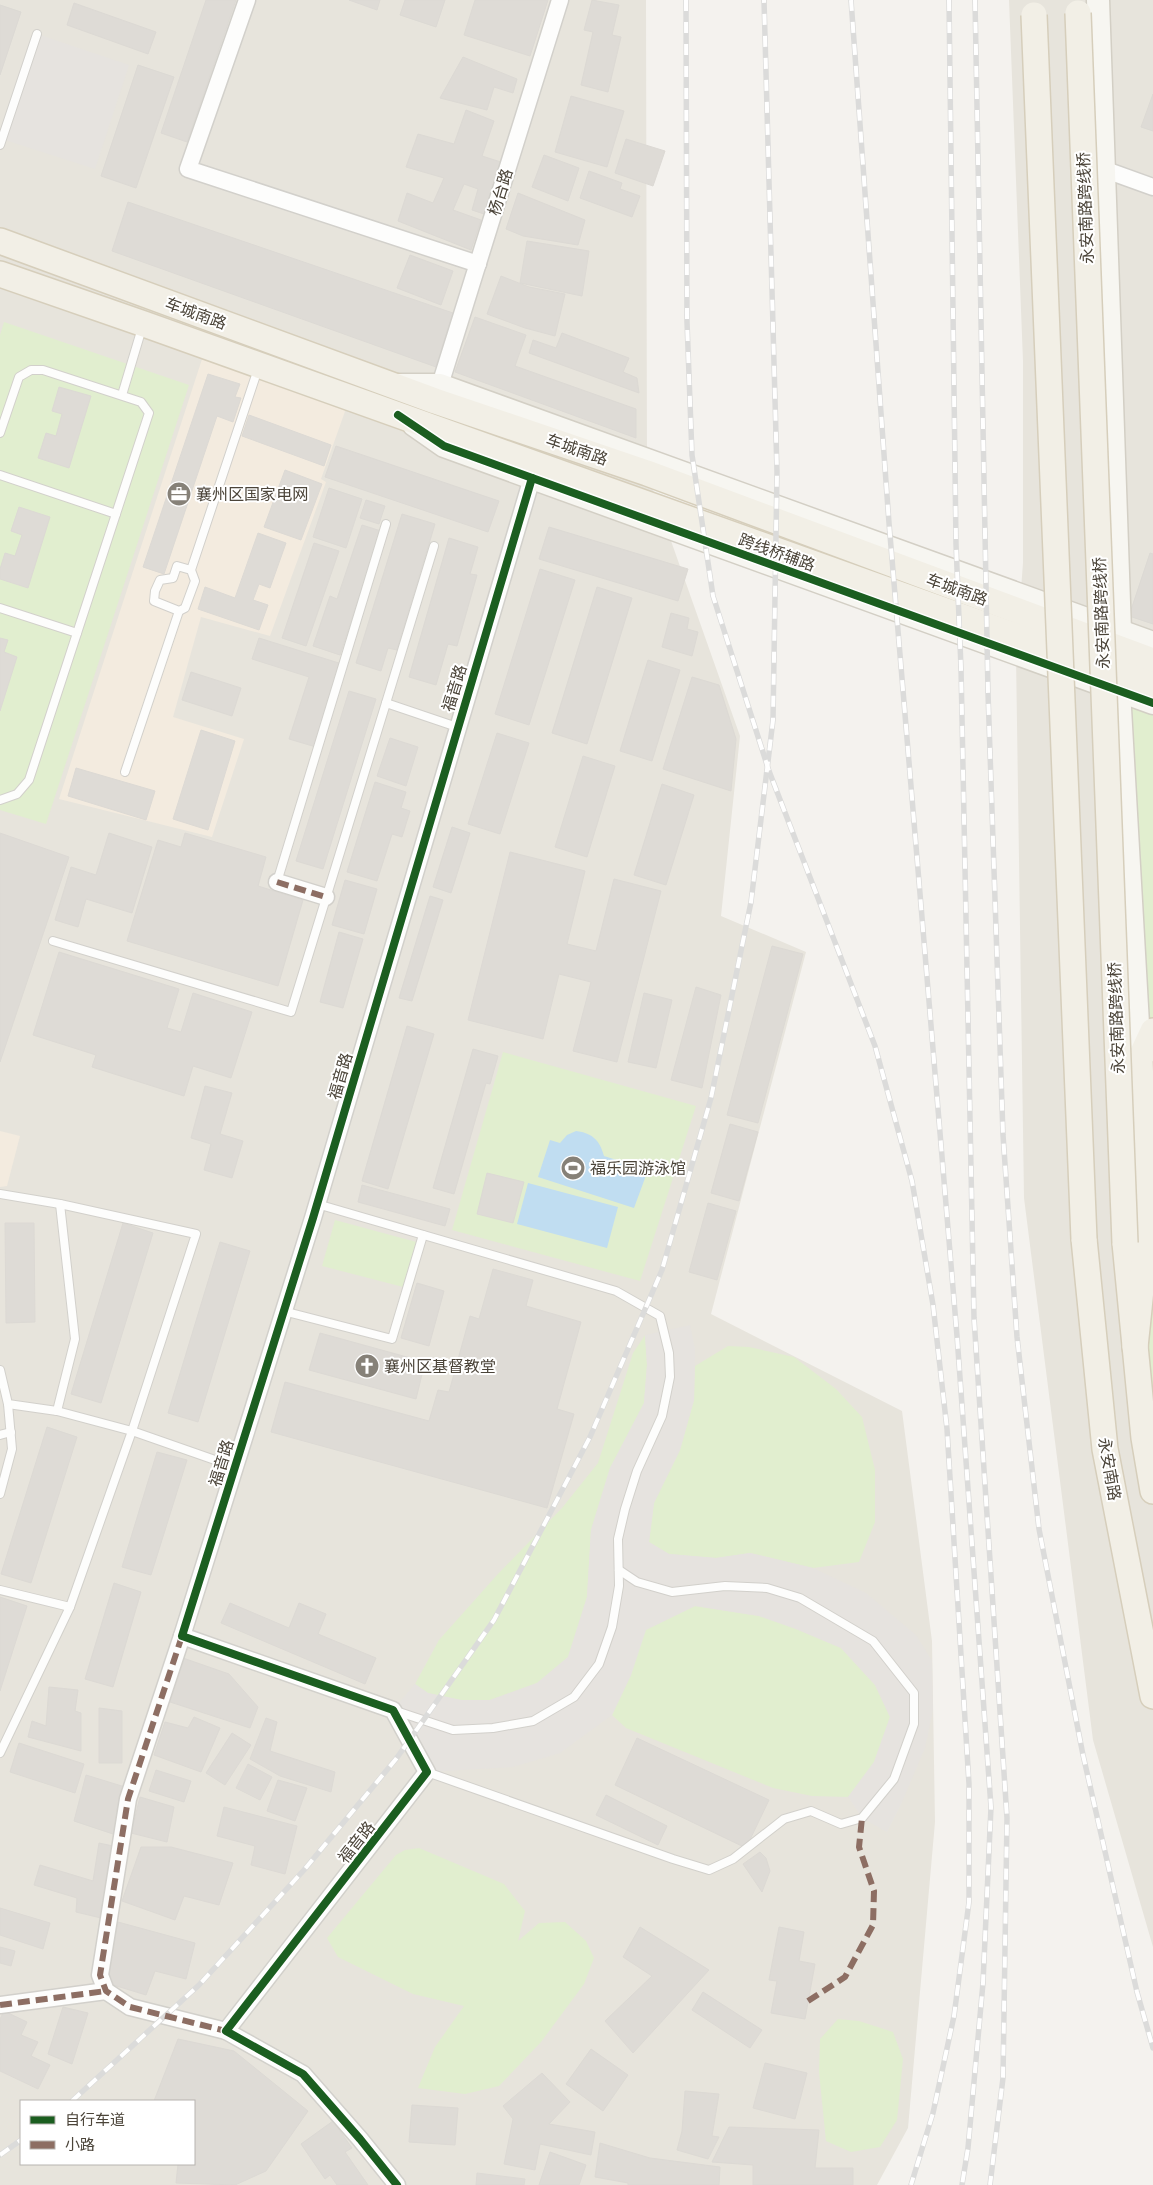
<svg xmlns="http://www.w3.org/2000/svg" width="1153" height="2185" font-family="Barlow,'Noto Sans SC',sans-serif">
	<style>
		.residential { fill: #e7e4dc; fill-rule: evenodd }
		.commercial { fill: #f3ebdf }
		.green { fill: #e1eecf }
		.parking { fill: #e6e3df }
		.water { fill: #c0ddf1 }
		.building { fill: #dedbd6; stroke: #dcd9d4 }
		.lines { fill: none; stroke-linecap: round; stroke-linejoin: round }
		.lane-casing { stroke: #d2d0cb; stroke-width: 10 }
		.street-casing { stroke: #d2d0cb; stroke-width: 19 }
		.secondary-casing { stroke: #d3cfc5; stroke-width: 25 }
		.primary-casing { stroke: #d6cebb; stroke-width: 28 }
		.lane { stroke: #fdfdfc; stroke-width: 8 }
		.street { stroke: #fdfdfc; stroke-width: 16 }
		.secondary { stroke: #f7f6f1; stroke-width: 22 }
		.primary { stroke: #f2efe6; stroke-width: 25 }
		.rail-casing { stroke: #dbdbda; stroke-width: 5.5 }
		.rail { stroke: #fff; stroke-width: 4; stroke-dasharray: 11; stroke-linecap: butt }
		.primary-bridge-casing { stroke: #d6cebb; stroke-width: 28; stroke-linecap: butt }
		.primary-bridge { stroke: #f2efe6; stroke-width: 25 }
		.quiet { stroke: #8d6e63; stroke-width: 6; stroke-dasharray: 12 6; stroke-linecap: butt }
		.cycleway-casing { stroke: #fff; stroke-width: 11 }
		.cycleway { stroke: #1b5e20; stroke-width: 8 }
		.labels { text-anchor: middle; stroke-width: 4; stroke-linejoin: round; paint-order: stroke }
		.street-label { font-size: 16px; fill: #4b4439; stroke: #fff }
		.poi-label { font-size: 16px; fill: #4b4439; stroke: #fff; text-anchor: start }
	</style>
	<rect width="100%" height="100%" fill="#f4f2ee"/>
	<g class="residential">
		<path d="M0 0H646L647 473 740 736 721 916 806 952 711 1314 902 1411 932 1641 935 1822 908 2128 877 2185H0ZM21 2101H194V2164H21Z"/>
		<polygon points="1009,0 1153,0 1153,1947 1093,1740 1024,1198 1016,656 1023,563 1023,361"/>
	</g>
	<g class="commercial">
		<polygon points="204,353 348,403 321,479 326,482 270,636 201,617 173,717 244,739 212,837 59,799"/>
		<polygon points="0,1131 20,1136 7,1186 0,1187"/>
	</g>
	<g class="green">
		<polygon points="4,322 189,385 46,824 0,810 0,335"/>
		<polygon points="1119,691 1153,703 1153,1491"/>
		<polygon points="503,1052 696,1106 640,1281 452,1230"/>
		<polygon points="335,1220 420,1243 407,1288 322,1266"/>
		<polygon points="645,1335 647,1365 644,1403 610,1468 591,1530 587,1597 568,1657 537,1683 490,1700 461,1700 428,1693 415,1684 439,1640 497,1575 562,1508 598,1463 633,1353"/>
		<polygon points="728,1346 749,1347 794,1357 836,1389 862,1417 875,1470 875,1522 859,1562 813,1568 750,1553 716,1558 669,1554 649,1542 654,1503 680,1450 694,1400 695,1366"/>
		<polygon points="695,1606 759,1616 796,1629 841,1648 875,1685 890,1717 874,1762 848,1797 812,1796 773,1788 626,1728 612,1715 631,1675 645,1630"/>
		<polygon points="419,1848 504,1884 525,1911 518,1941 539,1923 565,1922 586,1941 594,1958 584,1984 541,2042 499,2086 465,2094 418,2088 435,2047 464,2006 413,1994 338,1957 327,1938 396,1855 405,1850"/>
		<polygon points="838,2019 859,2021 893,2032 903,2059 897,2120 880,2147 851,2152 826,2141 819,2072 820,2039"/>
	</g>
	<g class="parking">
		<polygon points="37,34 129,65 95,169 2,139"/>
		<polygon points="690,1325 695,1349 694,1400 680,1450 654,1503 649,1542 669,1554 716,1558 750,1553 813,1568 866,1593 916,1635 932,1661 933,1710 925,1748 902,1802 887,1832 862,1818 848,1797 874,1762 890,1717 875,1685 841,1648 796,1629 759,1616 695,1606 646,1630 631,1675 612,1715 560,1753 513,1767 427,1772 393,1710 415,1684 428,1693 461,1700 490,1700 537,1683 568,1657 587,1597 591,1530 610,1468 644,1403 647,1365 645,1335"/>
	</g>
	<g class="water">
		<path d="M576 1131C593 1133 600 1141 604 1156L648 1170 634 1208 538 1177 550 1140 560 1143 567 1135Z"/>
		<polygon points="528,1183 618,1207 607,1248 517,1224"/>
	</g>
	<g class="building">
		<polygon points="206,0 236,0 187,142 161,133"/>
		<polygon points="349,0 380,0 377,10"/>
		<polygon points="405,0 445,0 436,27 400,15"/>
		<polygon points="475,0 548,0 530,56 464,35"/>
		<polygon points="592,0 619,5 612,35 621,37 608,92 581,85 593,32 584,30"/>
		<polygon points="74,3 156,32 148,54 67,25"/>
		<polygon points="0,5 21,12 0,75"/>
		<polygon points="463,57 517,79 513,93 494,87 487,110 440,98"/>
		<polygon points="138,65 174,77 136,188 101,176"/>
		<polygon points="1153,94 1153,131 1141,127"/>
		<polygon points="571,96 624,111 607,167 555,152"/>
		<polygon points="466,110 494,121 482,156 504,163 487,215 472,210 478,189 464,184 453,210 481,220 471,250 398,221 407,193 433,203 444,178 406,167 418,134 454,144"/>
		<polygon points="626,139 665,151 653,186 615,173"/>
		<polygon points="544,155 579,168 568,201 532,187"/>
		<polygon points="589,171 622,183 620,189 640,196 632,217 580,198"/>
		<polygon points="518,193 585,220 578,245 523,236 506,229"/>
		<polygon points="128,202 453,313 436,367 112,251"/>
		<polygon points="527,241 589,251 582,296 520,283"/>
		<polygon points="410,255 453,271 441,305 397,288"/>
		<polygon points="501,276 529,287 565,294 555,336 525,328 487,314"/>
		<polygon points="475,317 526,335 515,366 636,409 636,438 455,372"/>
		<polygon points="562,333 629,358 623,372 637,378 639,393 529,353 533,340 556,348"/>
		<polygon points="208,374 240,384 235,397 241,398 233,422 217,416 164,574 143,567"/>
		<polygon points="59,387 91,396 69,468 38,458 46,433 56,436 62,414 52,411"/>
		<polygon points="249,415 331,445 324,466 242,436"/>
		<polygon points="336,446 499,501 488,532 325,477"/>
		<polygon points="285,470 322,484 301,540 264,527"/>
		<polygon points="329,488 362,499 346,548 313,537"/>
		<polygon points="366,500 385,506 379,524 360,518"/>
		<polygon points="19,507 50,517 28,588 0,579 0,569 5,553 15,556 22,535 11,531"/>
		<polygon points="402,514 435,524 397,650 388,648 381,671 356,663"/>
		<polygon points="362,525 381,531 340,655 313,646 330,596 337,599"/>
		<polygon points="549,527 688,569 678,601 539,559"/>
		<polygon points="258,533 286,543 270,588 259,584 253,600 268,605 259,630 198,609 205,587 235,598"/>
		<polygon points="449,538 478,547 470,574 477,575 457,646 448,644 436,685 409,677"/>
		<polygon points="314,543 339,551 306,646 282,638"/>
		<polygon points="1150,553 1153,554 1153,624 1129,616"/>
		<polygon points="540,569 575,580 529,725 495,714"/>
		<polygon points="597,587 632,598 587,744 552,733"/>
		<polygon points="671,613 689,618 687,629 698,632 692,656 662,647"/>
		<polygon points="0,638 8,640 4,652 17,657 0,711"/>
		<polygon points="259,638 342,664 316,747 289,739 309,677 252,659"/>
		<polygon points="648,660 680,670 652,761 620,751"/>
		<polygon points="191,672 241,688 232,716 182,700"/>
		<polygon points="692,677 719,685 736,739 731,791 663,769"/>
		<polygon points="349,691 376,699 323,869 296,861"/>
		<polygon points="201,730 235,741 208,830 173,819"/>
		<polygon points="497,733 529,743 500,834 468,824"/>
		<polygon points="390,738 418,747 406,786 377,776"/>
		<polygon points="583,756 615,766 587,857 555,847"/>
		<polygon points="76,768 155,791 146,820 68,796"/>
		<polygon points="375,782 406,792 401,808 410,811 402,837 392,834 377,881 347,872"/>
		<polygon points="662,784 694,795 666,885 634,875"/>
		<polygon points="452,827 470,833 451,893 433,887"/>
		<polygon points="0,833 69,857 0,1062"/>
		<polygon points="109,833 152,847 132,913 86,899 78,927 55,920 71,867 96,875"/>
		<polygon points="185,833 266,857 258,886 303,900 278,986 127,941 158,840 181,847"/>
		<polygon points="510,852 585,871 567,944 596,951 614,879 661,891 617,1062 573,1051 591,982 559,974 543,1039 468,1020"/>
		<polygon points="345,880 377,889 364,934 332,925"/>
		<polygon points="430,896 443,900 412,1001 399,998"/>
		<polygon points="339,932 363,939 343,1008 320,1002"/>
		<polygon points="772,946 803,954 758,1123 727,1115"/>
		<polygon points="59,952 179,989 167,1028 181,1032 193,993 252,1012 231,1078 193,1066 184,1096 92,1067 96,1055 33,1035"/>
		<polygon points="696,987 721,995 702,1088 671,1080"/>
		<polygon points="644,993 672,1000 656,1068 628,1062"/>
		<polygon points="407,1026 434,1034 388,1189 362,1181"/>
		<polygon points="473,1049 498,1056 490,1084 486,1083 454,1194 433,1188"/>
		<polygon points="205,1086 232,1093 220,1134 243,1141 232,1178 204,1170 211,1144 191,1138"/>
		<polygon points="730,1124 758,1132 739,1201 711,1193"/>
		<polygon points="487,1173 524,1182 513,1223 477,1214"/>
		<polygon points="362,1185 450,1209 445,1226 358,1202"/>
		<polygon points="708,1203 736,1211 717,1280 689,1272"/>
		<polygon points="5,1223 34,1223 35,1322 6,1323"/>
		<polygon points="123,1223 153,1233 101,1403 71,1394"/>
		<polygon points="220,1242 250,1251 198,1422 168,1413"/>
		<polygon points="493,1269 533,1280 526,1306 581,1322 557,1409 574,1414 547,1508 271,1432 285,1382 429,1421 438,1390 449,1392 470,1316 479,1319"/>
		<polygon points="417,1283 444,1291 429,1346 401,1338"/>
		<polygon points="320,1333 425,1362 416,1399 309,1370"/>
		<polygon points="47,1427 77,1437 31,1583 1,1574"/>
		<polygon points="157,1452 187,1460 151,1575 122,1567"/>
		<polygon points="114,1583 141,1592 113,1687 85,1679"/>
		<polygon points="0,1597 27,1606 0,1691"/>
		<polygon points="230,1603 289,1628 299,1603 326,1614 318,1634 376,1658 365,1684 221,1623"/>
		<polygon points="183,1658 229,1674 258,1707 250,1728 167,1701"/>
		<polygon points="49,1687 78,1690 75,1711 81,1713 81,1751 28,1737 32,1721 46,1726"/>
		<polygon points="99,1708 122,1711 122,1763 99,1763"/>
		<polygon points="194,1717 220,1728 201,1772 154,1755 165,1722 188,1728"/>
		<polygon points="266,1718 277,1722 270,1751 335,1772 331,1792 280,1776 250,1759"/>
		<polygon points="232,1733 251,1745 225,1785 206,1773"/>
		<polygon points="637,1738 769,1800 746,1848 615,1785"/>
		<polygon points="19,1743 84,1764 75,1793 10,1772"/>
		<polygon points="248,1764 272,1777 260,1800 236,1788"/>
		<polygon points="156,1770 191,1781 184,1802 149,1791"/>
		<polygon points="86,1775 125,1787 116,1835 74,1821"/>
		<polygon points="278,1780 307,1788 295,1821 267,1811"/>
		<polygon points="606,1795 667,1826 658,1845 596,1815"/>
		<polygon points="140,1797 174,1807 167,1842 131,1833"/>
		<polygon points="224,1807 297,1826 285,1874 251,1865 255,1846 217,1836"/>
		<polygon points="99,1843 113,1846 101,1918 76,1912 77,1898 34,1885 40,1865 93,1881"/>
		<polygon points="141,1847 171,1847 233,1863 219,1905 184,1896 175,1920 122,1901"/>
		<polygon points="760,1852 766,1858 770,1871 762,1892 743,1864"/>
		<polygon points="0,1908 50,1923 43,1949 0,1935"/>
		<polygon points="118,1922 195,1943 186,1979 155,1971 146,1995 110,1984 107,1975"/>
		<polygon points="640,1927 709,1970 633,2053 605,2021 652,1976 623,1957"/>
		<polygon points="779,1927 804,1932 799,1961 815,1964 805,2019 771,2013 777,1981 769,1980"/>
		<polygon points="0,1947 15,1951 11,1966 0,1963"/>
		<polygon points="703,1992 762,2030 750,2048 692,2010"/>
		<polygon points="63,2007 88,2013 72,2064 48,2054"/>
		<polygon points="4,2011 27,2022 21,2035 38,2042 31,2056 50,2065 38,2089 0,2071 0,2019"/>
		<polygon points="178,2039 234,2051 308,2111 266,2171 235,2185 176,2183 178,2164 194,2164 194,2101 154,2101"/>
		<polygon points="591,2049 628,2075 603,2111 566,2084"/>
		<polygon points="765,2063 807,2073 795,2119 753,2108"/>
		<polygon points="542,2073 570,2102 549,2124 595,2132 591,2155 540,2144 535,2170 504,2164 513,2119 503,2106"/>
		<polygon points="685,2091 719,2094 712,2136 719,2137 708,2159 677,2150 682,2131"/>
		<polygon points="412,2105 458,2108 455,2145 409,2142"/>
		<polygon points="333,2121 352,2148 345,2152 368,2185 337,2185 330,2175 325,2179 301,2144"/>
		<polygon points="729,2127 819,2130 815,2168 853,2168 853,2185 753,2185 753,2165 712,2162"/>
		<polygon points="600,2143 650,2158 720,2167 719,2185 628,2185 628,2183 595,2177"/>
		<polygon points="550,2152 586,2165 579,2185 539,2185"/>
		<polygon points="477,2173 525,2179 524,2185 476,2185"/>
	</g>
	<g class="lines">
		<defs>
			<g id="lane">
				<polyline points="0,145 37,34"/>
				<polyline points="122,395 142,328"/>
				<polyline points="0,433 19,377 31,370 43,370 141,402 149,413 29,780 17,794 0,800"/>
				<polyline points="0,475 116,514"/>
				<polyline points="191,570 177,566 173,578 160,580 155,591 154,601 179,611 185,608 195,581 191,570 258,369"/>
				<polyline points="0,608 77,633"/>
				<polyline points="386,703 434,546"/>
				<polyline points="125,772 179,611"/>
				<polyline points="277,882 386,524"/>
				<polyline points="53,941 291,1012 386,703 457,727"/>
				<polyline points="0,1194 60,1204 196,1234 132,1431 70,1607 0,1590"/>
				<polyline points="317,1204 616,1291 660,1316 669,1353 670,1377 662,1416 637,1471 625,1509 618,1539 619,1586 612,1627 599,1664 574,1697 533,1721 493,1728 453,1730 396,1711"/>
				<polyline points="283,1311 392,1339 423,1235"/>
				<polyline points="0,1370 8,1404 57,1411 132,1431 235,1467"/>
				<polyline points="57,1411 75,1339 60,1204"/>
				<polyline points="0,1435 11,1432"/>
				<polyline points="0,1494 12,1449 8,1404"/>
				<polyline points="0,1753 70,1607"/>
				<polyline points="427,1772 673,1859 709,1870 733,1859 784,1819 811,1811 841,1824 862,1818 894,1779 914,1724 914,1693 873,1641 800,1598 767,1588 725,1586 672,1592 637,1582 619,1570"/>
			</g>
			<g id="street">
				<polyline points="247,0 188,169 478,264"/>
				<polyline points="1103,169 1153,187"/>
				<polyline points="440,385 560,0"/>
				<polyline points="277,882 326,897"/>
				<polyline points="182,1636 128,1799 100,1975 106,1991 130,2007 226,2031"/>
				<polyline points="0,2005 106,1991"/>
				<polyline points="397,2185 360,2139 303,2074 226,2031 427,1772 393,1710 182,1636 313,1218 532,478"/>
			</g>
			<g id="secondary">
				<polyline points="1098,0 1120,631"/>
				<polyline points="397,385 440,385 1153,643"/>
				<polyline points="414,425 444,446 1153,703"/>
				<polyline points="1119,691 1140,1059"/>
			</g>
			<g id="primary">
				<polyline points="0,241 435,401 647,473 1153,661"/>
				<polyline points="0,274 144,324 1153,685"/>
				<polyline points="1084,1239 1105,1449 1153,1696"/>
				<polyline points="1125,1243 1144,1438 1153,1491"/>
				<polyline points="1135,1347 1147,1232 1140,1059 1153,1031"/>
			</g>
		</defs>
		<use href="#lane" class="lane-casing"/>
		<use href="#street" class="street-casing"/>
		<use href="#secondary" class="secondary-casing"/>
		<use href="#primary" class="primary-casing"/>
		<use href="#lane" class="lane"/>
		<use href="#street" class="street"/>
		<use href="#secondary" class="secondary"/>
		<use href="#primary" class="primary"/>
		<defs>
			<g id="rail">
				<polyline points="686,0 687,322 692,455 713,596 769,771 875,1046 912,1181 933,1305 947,1429 969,1784 969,1902 954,2016 933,2113 911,2185"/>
				<polyline points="851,0 889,523 957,1336 991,1807 983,1983 968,2148 962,2185"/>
				<polyline points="949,0 956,544 961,668 974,1318 1007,1818 1003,2078 990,2185"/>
				<polyline points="975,0 988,693 1003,1135 1017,1337 1039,1529 1083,1755 1137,1992 1153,2048"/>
				<polyline points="72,2101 199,1985 304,1870 396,1759 494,1620 590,1437 662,1270 711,1098 751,902 773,720 777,472 764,0"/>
				<polyline points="0,2155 21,2140"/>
			</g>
		</defs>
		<use href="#rail" class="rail-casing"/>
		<use href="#rail" class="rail"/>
		<defs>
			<g id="primary-bridge">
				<polyline points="1078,13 1125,1243"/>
				<polyline points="1034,15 1084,1239"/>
			</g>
		</defs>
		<use href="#primary-bridge" class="primary-bridge-casing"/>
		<use href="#primary-bridge" class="primary-bridge"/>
		<g class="quiet">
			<polyline points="277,882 326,897"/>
			<polyline points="182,1636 128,1799 100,1975 106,1991 130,2007 226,2031"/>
			<polyline points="808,2001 845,1977 873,1925 874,1891 859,1847 862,1818"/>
			<polyline points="0,2005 106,1991"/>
		</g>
		<defs>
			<g id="cycleway">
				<polyline points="398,415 444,446 1153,703"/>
				<polyline points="397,2185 360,2139 303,2074 226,2031 427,1772 393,1710 182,1636 313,1218 532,478"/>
			</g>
		</defs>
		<use href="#cycleway" class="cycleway-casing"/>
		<use href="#cycleway" class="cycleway"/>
	</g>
	<defs>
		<symbol id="office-disc" viewBox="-11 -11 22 22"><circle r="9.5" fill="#868178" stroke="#fff"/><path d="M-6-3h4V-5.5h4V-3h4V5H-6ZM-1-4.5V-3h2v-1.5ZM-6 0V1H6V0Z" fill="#fff"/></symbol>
		<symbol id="stadium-disc" viewBox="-11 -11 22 22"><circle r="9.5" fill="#868178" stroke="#fff"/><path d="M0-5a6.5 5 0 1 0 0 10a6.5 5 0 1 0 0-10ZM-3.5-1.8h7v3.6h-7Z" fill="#fff"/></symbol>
		<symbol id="church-disc" viewBox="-11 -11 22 22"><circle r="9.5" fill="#868178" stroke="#fff"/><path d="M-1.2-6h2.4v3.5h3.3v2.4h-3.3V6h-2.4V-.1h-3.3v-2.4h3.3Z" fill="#fff"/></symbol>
	</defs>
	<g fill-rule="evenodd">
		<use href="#office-disc" x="165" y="480" width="28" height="28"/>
		<use href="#stadium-disc" x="559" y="1154" width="28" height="28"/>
		<use href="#church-disc" x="353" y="1352" width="28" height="28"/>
	</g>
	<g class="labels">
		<g class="street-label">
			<text transform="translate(500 192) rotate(-73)" y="6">杨台路</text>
			<text transform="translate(1085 208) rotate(-92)" y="6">永安南路跨线桥</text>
			<text transform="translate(196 313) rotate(20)" y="6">车城南路</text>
			<text transform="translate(577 449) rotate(19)" y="6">车城南路</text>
			<text transform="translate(777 552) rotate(20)" y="6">跨线桥辅路</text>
			<text transform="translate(957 589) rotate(20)" y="6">车城南路</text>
			<text transform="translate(1101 613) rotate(-92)" y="6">永安南路跨线桥</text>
			<text transform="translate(454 688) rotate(-73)" y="6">福音路</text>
			<text transform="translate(1116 1018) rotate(-92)" y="6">永安南路跨线桥</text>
			<text transform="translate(340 1076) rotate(-74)" y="6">福音路</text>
			<text transform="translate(221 1463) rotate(-73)" y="6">福音路</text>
			<text transform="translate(1110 1469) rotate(80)" y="6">永安南路</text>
			<text transform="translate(356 1842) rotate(-52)" y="6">福音路</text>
		</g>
		<g class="poi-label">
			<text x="196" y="500">襄州区国家电网</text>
			<text x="590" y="1174">福乐园游泳馆</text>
			<text x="384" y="1372">襄州区基督教堂</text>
		</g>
	</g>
	<rect x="20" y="2100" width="175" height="65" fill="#ffffff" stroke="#b7b4b0"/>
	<rect x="30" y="2116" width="25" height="8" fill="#1b5e20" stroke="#b7b4b0"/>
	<text x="65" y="2125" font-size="15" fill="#4b4439">自行车道</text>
	<rect x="30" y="2141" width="25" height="8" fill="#8d6e63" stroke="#b7b4b0"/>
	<text x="65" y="2150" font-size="15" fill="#4b4439">小路</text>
</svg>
